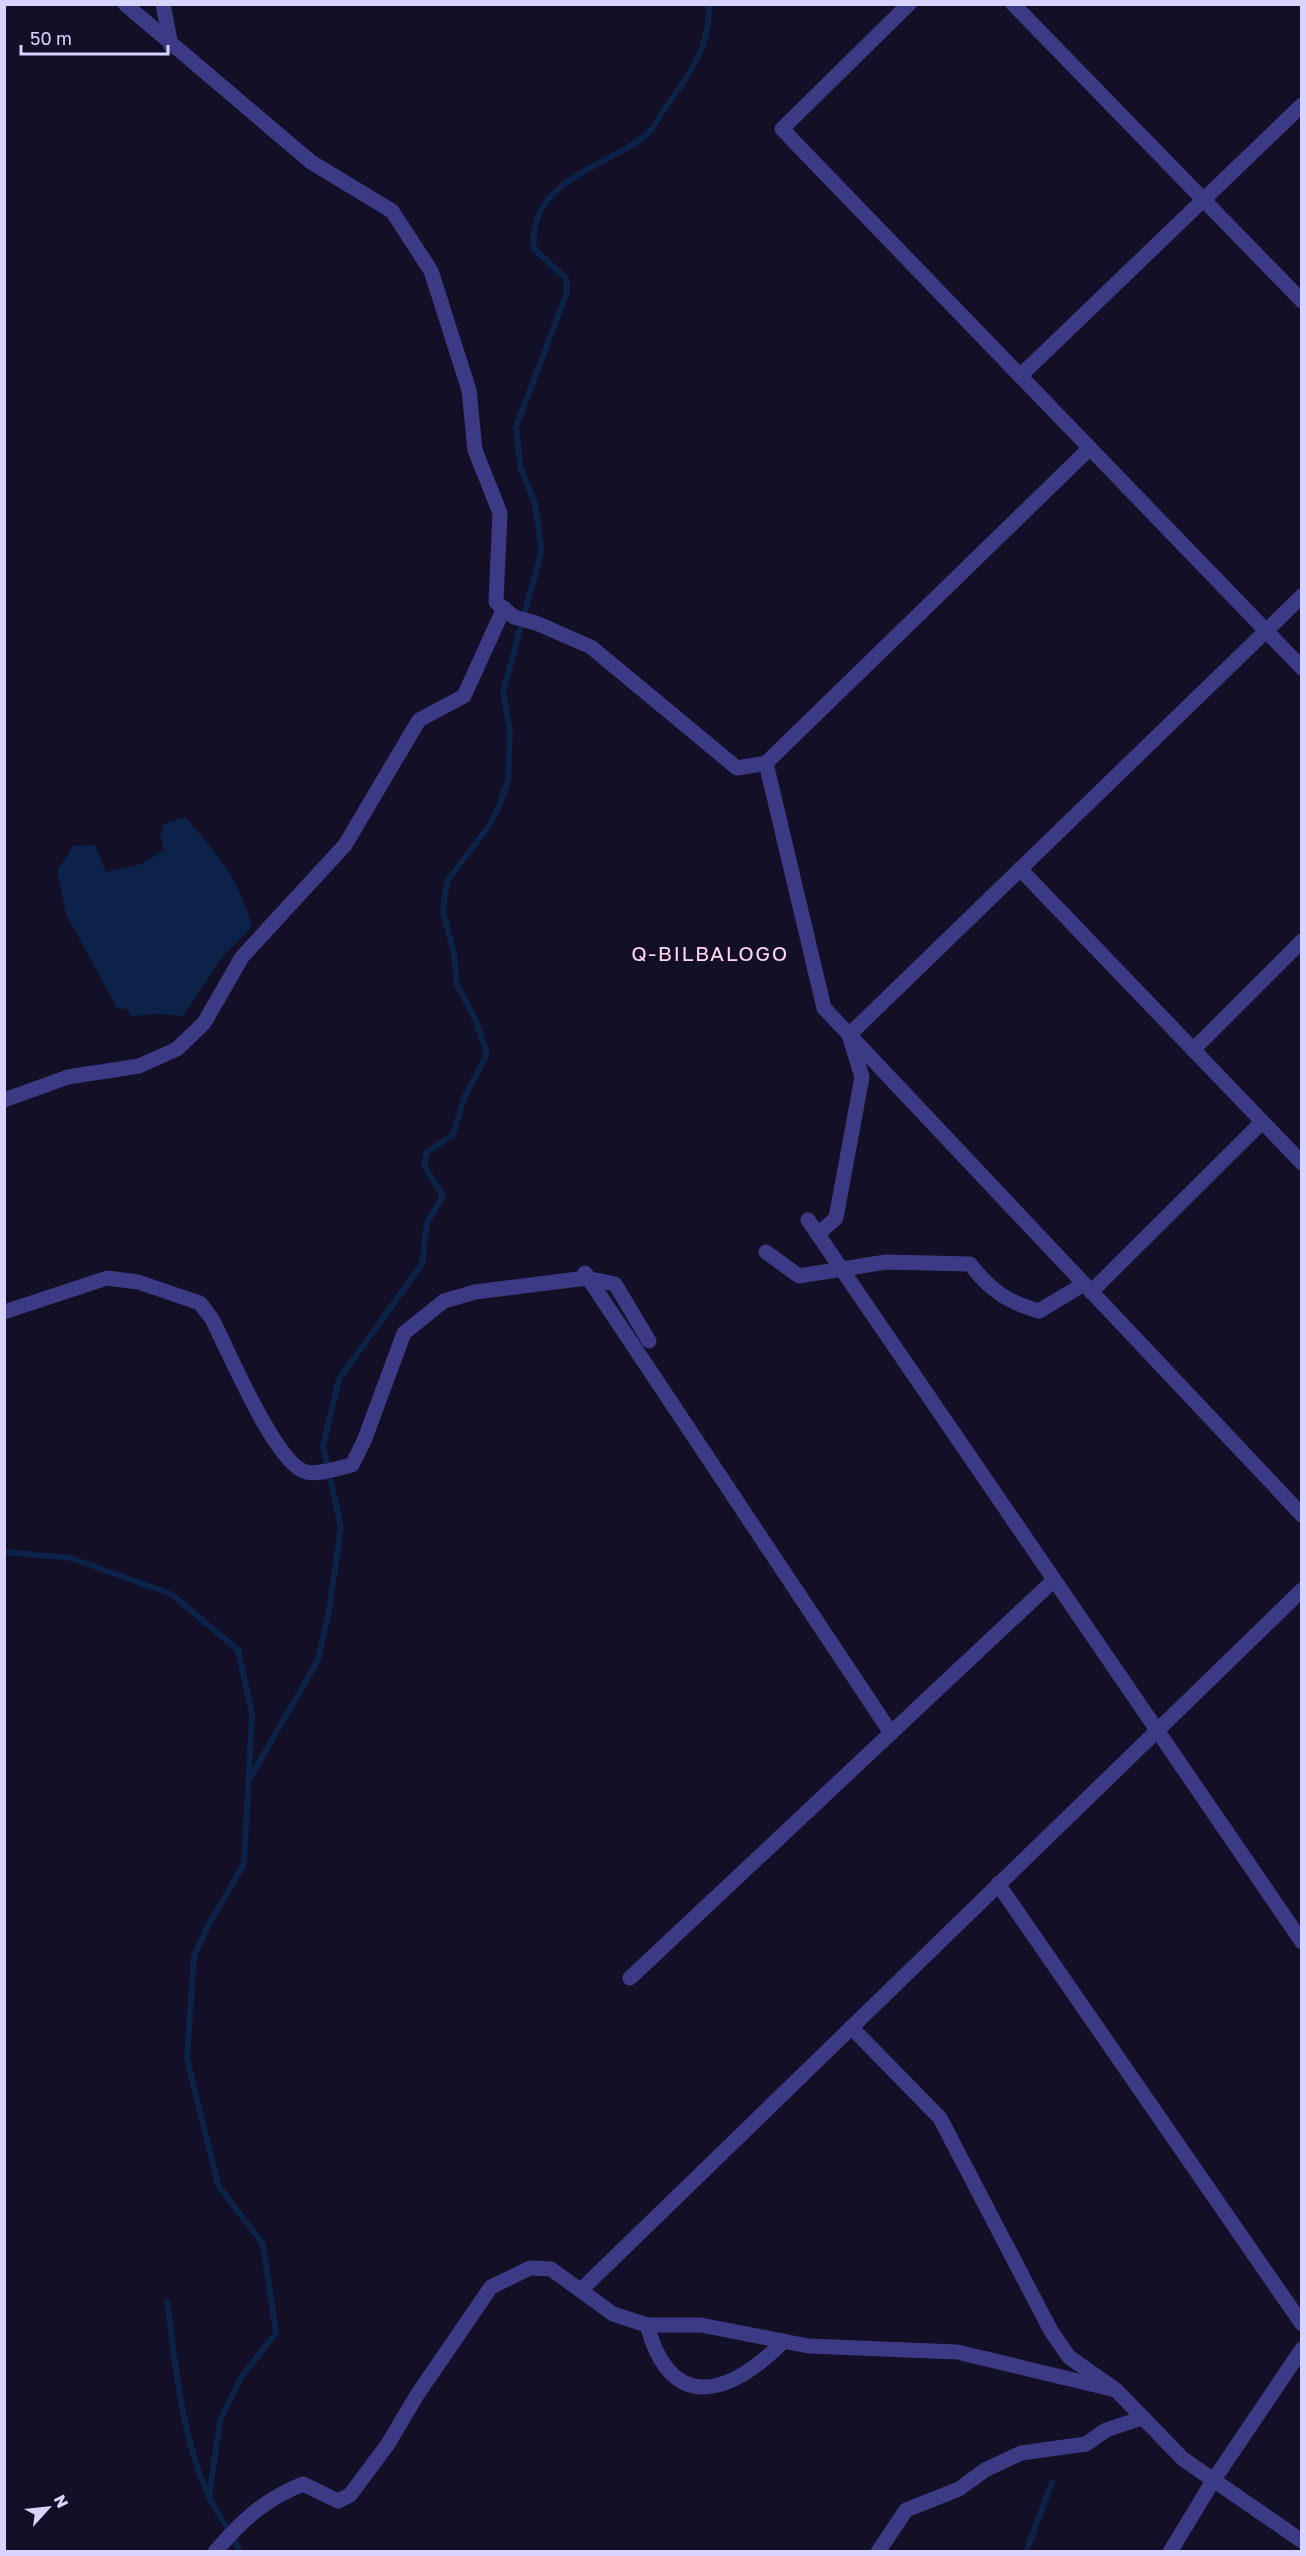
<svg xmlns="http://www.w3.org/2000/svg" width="1306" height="2556" font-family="'Golos Text',sans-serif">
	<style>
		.water { fill: #0c2248 }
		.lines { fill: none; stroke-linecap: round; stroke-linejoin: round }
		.stream { stroke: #0c2248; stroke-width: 6 }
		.minor { stroke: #3d3a85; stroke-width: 15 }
		.labels { text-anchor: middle; stroke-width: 4.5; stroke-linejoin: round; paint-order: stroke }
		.quarter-label { font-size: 21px; letter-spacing: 1.5px; fill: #ffd6f0; stroke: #130f26 }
	</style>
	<rect width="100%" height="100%" fill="#130f26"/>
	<path class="water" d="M185 817C215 850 242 883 252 927L223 956 183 1016 158 1014 131 1016 126 1009 117 1008 66 914 57 871 73 846 95 845 106 872 141 864 164 850 160 837 164 824Z"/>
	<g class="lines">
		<g class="stream">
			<polyline points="4,1552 71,1558 171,1594 238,1650 252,1714 244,1864 210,1922 194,1956 187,2059 218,2185 263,2244 276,2333 240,2379 220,2421 209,2497"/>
			<path d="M250 1778 318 1660 329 1610 341 1527 323 1446 339 1379 422 1264 427 1223 443 1196 424 1165 427 1152 453 1135 464 1098 487 1054 476 1021 457 985 454 953 443 911 447 881 488 827 498 809 508 781 510 731 503 692 540 557 541 545 535 504 520 466 516 427 567 292 566 278 534 249C527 182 601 169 644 137 652 131 658 120 663 111 687 78 711 47 709 4"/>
			<path d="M167 2301C176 2367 181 2434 208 2495 217 2515 232 2531 240 2552"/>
			<polyline points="1026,2552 1052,2482"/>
		</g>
		<g class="minor">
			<polyline points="125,4 311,162 392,211 431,271 469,390 475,450 500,513 496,602 514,617 536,623 591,647 737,768 766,763 1090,448"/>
			<polyline points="163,4 171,46"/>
			<polyline points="909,4 782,129 1302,668"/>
			<polyline points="1013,4 1302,301"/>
			<polyline points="1020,376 1302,105"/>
			<polyline points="766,763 824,1008 1302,1515"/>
			<polyline points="1020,869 1302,1163"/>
			<polyline points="1193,1050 1302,941"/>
			<polyline points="4,1100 68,1077 139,1066 177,1049 204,1023 242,957 345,845 419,720 464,696 504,608"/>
			<polyline points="808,1220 1302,1942"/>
			<polyline points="818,1234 836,1218 862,1077 849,1035 1302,596"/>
			<path d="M766 1252 799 1276 886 1262 970 1264C990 1290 1007 1302 1039 1311L1084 1284"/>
			<polyline points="585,1273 891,1733"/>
			<polyline points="1091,1292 1262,1122"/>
			<path d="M4 1312 107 1278 138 1282 200 1303 212 1319C228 1350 276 1465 306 1472 320 1475 339 1468 352 1465L364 1441 404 1333 444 1301 475 1292 587 1278 615 1284 649 1341"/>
			<polyline points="998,1884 1302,2324"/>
			<polyline points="630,1978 1054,1580"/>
			<polyline points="851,2027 940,2118 1051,2331 1069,2357 1116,2390 1183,2459 1302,2541"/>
			<polyline points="581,2290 1302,1590"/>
			<path d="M647 2325C672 2416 731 2394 784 2341"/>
			<path d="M215 2552C241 2521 265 2499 303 2484L338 2501 350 2495 388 2444 417 2395 491 2287 530 2268 551 2269 613 2314 647 2325H701L808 2346 957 2352 1116 2390"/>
			<polyline points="878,2552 906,2510 959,2489 985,2470 1021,2453 1086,2444 1106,2430 1142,2418"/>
			<polyline points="1170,2552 1213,2481 1302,2349"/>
		</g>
	</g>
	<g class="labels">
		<g class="quarter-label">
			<text x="710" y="961">Q-BILBALOGO</text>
		</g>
	</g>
	<rect width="1306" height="2556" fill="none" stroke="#d9d4ff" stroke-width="12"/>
	<g transform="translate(48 2508) rotate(63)" stroke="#130f26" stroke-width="4.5" paint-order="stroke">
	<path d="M0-4.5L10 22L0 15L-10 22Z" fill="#d9d4ff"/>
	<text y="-9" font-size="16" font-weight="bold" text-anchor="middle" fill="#d9d4ff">N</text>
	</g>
	<path d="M21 45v9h147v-9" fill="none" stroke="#d9d4ff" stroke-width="3"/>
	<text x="30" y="45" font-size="18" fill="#d9d4ff" stroke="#130f26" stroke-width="4.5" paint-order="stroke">50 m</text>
</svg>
